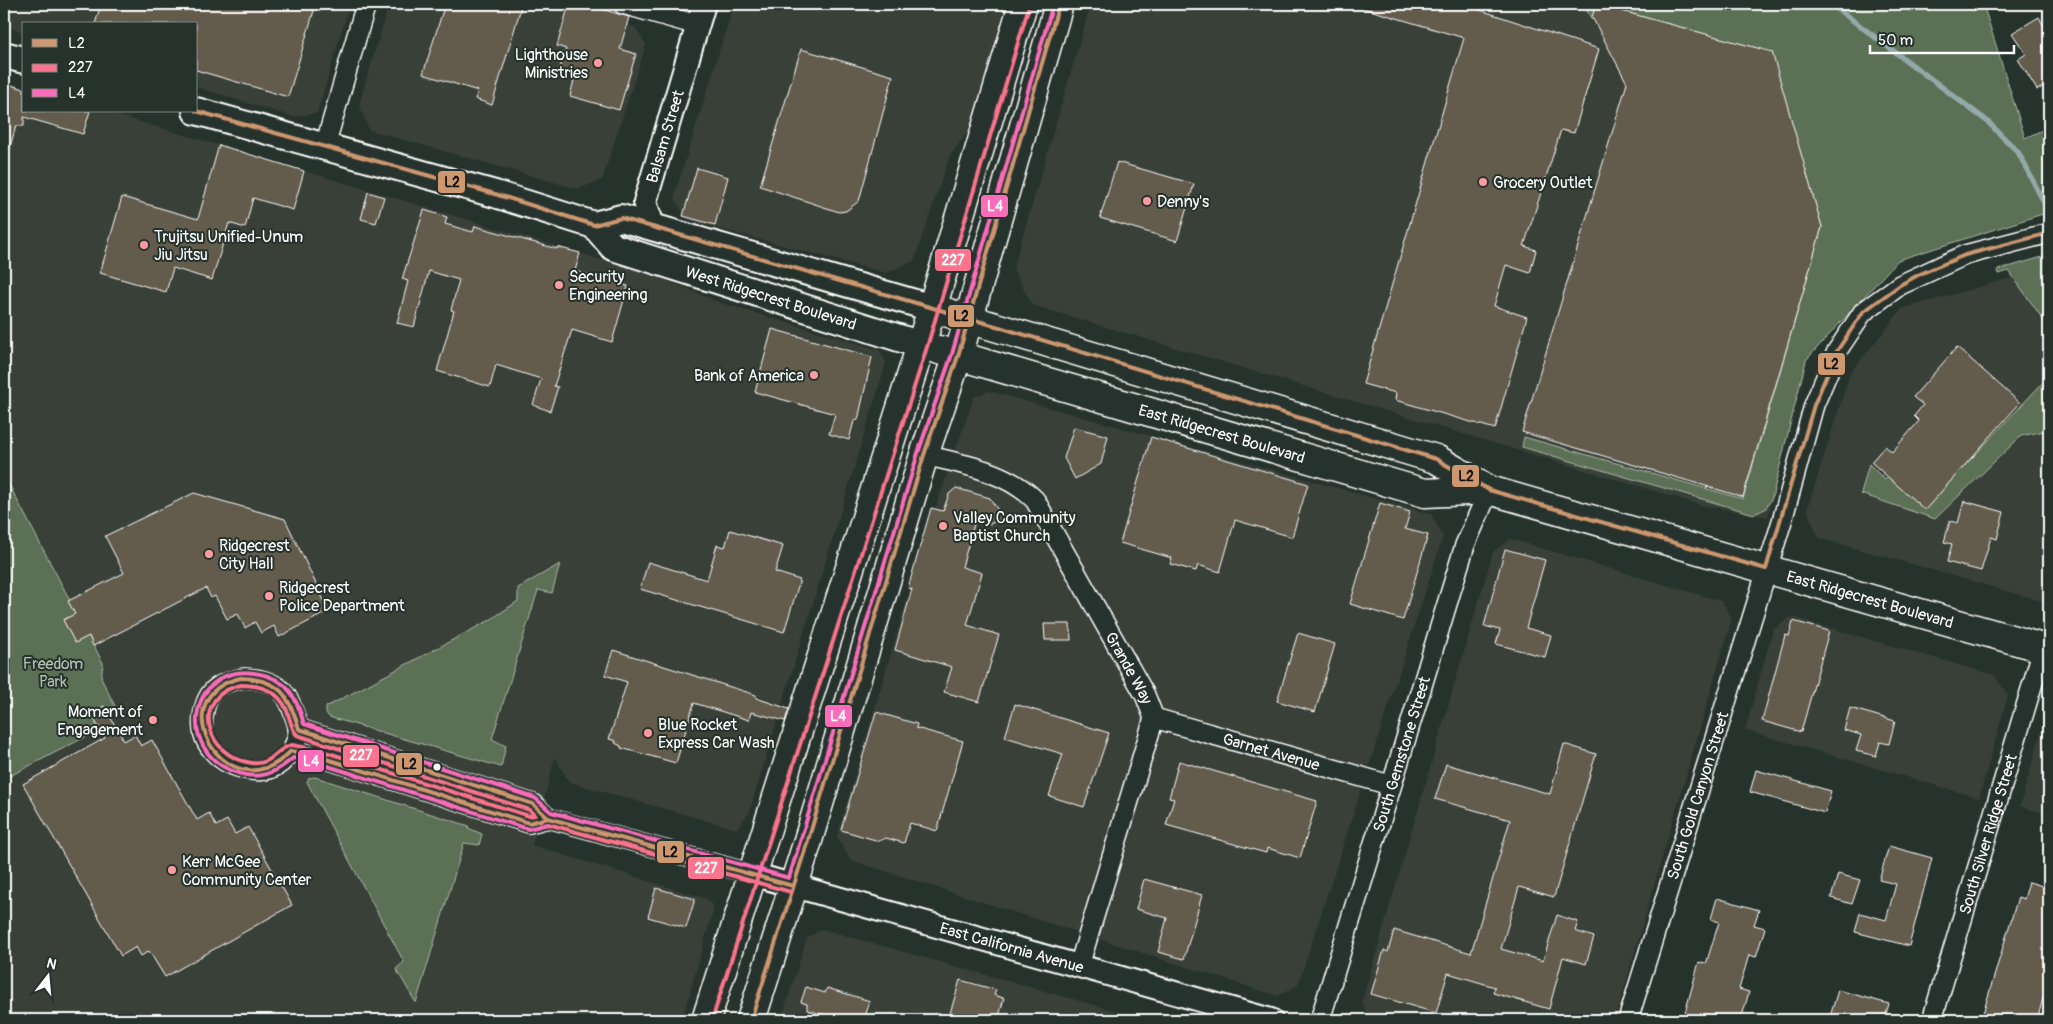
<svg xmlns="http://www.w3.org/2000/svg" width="2053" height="1024" font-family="Pangolin,sans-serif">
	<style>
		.built { fill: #393f37 }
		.green { fill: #5b7054; stroke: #adb8aa }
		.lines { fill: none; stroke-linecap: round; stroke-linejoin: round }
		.stream { stroke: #93a9aa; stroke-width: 5.5 }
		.building { fill: #645b4e; stroke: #fff }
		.minor-casing { stroke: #fff; stroke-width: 22 }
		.tertiary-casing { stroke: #fff; stroke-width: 26 }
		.secondary-casing { stroke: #fff; stroke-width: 30 }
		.primary-casing { stroke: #fff; stroke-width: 31 }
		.minor { stroke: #26332d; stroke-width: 19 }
		.tertiary { stroke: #26332d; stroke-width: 22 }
		.secondary { stroke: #26332d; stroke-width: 26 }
		.primary { stroke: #26332d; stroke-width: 28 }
		.bus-1-casing { stroke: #26332d; stroke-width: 8 }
		.bus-2-casing { stroke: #26332d; stroke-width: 8 }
		.bus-3-casing { stroke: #26332d; stroke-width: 8 }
		.bus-1 { stroke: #cd976f; stroke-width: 4 }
		.bus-2 { stroke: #fc738d; stroke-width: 4 }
		.bus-3 { stroke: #fb6dba; stroke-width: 4 }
		.poi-dot { fill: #ff9aa2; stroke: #26332d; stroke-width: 2 }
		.bus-dot { fill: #fff; stroke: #26332d; stroke-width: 2 }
		.labels { text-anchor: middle; stroke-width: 4; stroke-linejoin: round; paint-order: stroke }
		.poi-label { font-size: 16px; fill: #fff; stroke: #26332d; text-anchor: start }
		.street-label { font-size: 16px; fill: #fff; stroke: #26332d }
		.park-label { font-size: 16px; fill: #b5bfb2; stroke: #26332d }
		.line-badge { stroke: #26332d; stroke-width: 2 }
		.badge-label { font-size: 14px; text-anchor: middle; font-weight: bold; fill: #fff }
		.pale-badge-label { font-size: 14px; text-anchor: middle; font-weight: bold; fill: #111 }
	</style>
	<rect width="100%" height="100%" fill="#26332d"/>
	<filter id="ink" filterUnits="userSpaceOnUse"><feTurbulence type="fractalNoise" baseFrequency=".02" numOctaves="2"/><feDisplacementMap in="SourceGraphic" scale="10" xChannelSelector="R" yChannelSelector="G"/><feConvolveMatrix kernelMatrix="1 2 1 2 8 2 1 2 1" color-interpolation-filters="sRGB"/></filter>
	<g filter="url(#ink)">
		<g class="built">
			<polygon points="4,4 350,4 317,113 293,117 196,87 196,24 24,24 24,32 4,26"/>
			<polygon points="389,4 557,4 635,27 646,45 602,180 578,189 369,130 359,104"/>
			<polygon points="734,4 1006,4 970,130 950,155 914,261 886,273 687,220 674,197"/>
			<polygon points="1091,4 1605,4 1787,56 1843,231 1773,489 1768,517 1701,505 1032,305 1013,269"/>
			<polygon points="4,81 24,87 24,111 104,111 659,277 721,303 880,350 886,363 749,813 736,829 569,782 555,757 532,845 707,899 714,908 682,1020 4,1020"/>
			<polygon points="2018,276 2049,299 2049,603 1819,538 1807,510 1850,373 1902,309"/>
			<polygon points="989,391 1431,514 1443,537 1298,985 1278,996 850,860 837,836 927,532 974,397"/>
			<polygon points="1510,539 1721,601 1732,618 1615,1020 1383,1020 1367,1015 1362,1001 1493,552"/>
			<polygon points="1791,617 1994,675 2008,695 1979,798 1745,730 1773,630"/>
			<polygon points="2049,705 2049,815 2020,806"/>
			<polygon points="822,929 1148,1020 781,1020 807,938"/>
		</g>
		<g class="green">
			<polygon points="1583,4 1983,4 2025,138 2049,127 2049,212 1898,260 1806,360 1772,498 1765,509 1754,514 1522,447 1524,437 1743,499 1822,227 1767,53 1597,4 1592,20"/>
			<polygon points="2049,255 2049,328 2009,271 1999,274 1998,270"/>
			<polygon points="2049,376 2049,430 2021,436 1935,519 1861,494 1869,464 1885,480 1888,476 1926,507"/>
			<polygon points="4,475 103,663 101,678 115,706 97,716 95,732 4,779"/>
			<polygon points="560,564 552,593 538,590 492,739 506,746 501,767 329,717 326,713 326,707 490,620 518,601 518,588"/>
			<polygon points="315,777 469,826 468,828 482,834 479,845 464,843 416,1003 396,969 404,962 307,782 309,778"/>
		</g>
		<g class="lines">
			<polyline class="stream" points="1831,4 1987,121 2018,152 2049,212"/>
		</g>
		<g class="building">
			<polygon points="101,4 316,4 288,97 196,70 196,24 95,24"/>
			<polygon points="445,4 522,4 492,105 475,99 478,91 423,74"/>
			<polygon points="569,4 584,4 629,17 620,49 636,54 619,110 570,96 575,76 559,71 566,49 557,46"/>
			<polygon points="1363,4 1475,4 1474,8 1599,49 1574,133 1561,130 1524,246 1536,250 1530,273 1506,265 1494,306 1527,317 1495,429 1395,400 1396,393 1363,384 1464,38 1363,8"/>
			<polygon points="1596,4 1772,52 1822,227 1743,497 1522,432 1627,83 1592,17"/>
			<polygon points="2039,17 2049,36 2049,84 2037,90 2018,59 2026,54 2012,33"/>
			<polygon points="801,49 893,76 859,201 846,211 839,212 760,186"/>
			<polygon points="4,83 24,89 24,111 90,111 83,134 24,117 24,126 16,126 8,154 4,153"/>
			<polygon points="219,145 304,171 293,210 253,198 245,228 229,223 212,280 173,268 166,292 100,273 122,197 198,219"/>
			<polygon points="1117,162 1194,184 1177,241 1100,218"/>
			<polygon points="697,168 728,177 715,225 683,216"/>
			<polygon points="368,192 384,197 376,223 361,219"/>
			<polygon points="424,210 447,217 445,224 473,232 475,226 557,249 557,247 580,253 575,271 628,286 612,342 572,330 554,386 558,387 550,411 533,405 541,379 496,365 490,387 437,371 454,311 451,310 459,280 429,271 414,327 397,323 408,281 402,279"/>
			<polygon points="772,329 872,357 858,420 854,421 849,440 829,434 835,414 755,392"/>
			<polygon points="1957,347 2020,403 1925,510 1871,462 1885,446 1892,452 1919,421 1914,416 1923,405 1913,397"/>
			<polygon points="1074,427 1108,436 1101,464 1075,479 1064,458"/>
			<polygon points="1151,437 1308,484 1292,537 1235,520 1220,572 1198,565 1196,571 1170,564 1172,558 1120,543"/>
			<polygon points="956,488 990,498 1003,518 990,524 975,521 962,567 982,573 967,625 999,635 979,702 944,692 952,667 895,650 912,589 908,588 931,508 943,511 949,494"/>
			<polygon points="194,493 285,519 329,611 279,637 274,626 261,633 255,622 245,628 238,614 227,619 215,596 211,598 206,588 93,646 89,636 75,643 63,620 75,614 68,601 124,573 105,536"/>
			<polygon points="1964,501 2004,512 1997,539 1991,537 1981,571 1947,562 1952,544 1944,542 1950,521 1958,523"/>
			<polygon points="1380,503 1410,512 1405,529 1428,535 1403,620 1350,604"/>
			<polygon points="730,530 783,546 775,572 800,580 784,632 640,589 648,562 707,580 717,545 725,547"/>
			<polygon points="1505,549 1545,560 1526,628 1551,635 1545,657 1496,644 1500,630 1484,626"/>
			<polygon points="1793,621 1829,631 1801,732 1762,721 1785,635 1789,636"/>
			<polygon points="1044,624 1070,624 1071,640 1045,640"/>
			<polygon points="1298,633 1335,644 1315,712 1277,701"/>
			<polygon points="613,650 756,695 756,698 789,709 785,721 751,712 749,720 694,703 676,763 621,748 621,746 615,743 616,741 609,739 627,682 605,675"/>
			<polygon points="1015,704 1109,733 1084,807 1049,796 1063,754 1005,737"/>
			<polygon points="104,706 124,741 135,735 141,746 152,740 197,820 209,813 216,826 227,820 235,834 248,827 292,905 165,977 149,951 141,956 136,947 121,956 23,784 105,738 91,714"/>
			<polygon points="1850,708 1895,721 1889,744 1880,742 1876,756 1856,751 1861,735 1844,730"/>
			<polygon points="876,712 917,724 916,728 963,741 937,831 910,823 904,843 886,838 879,841 841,830"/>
			<polygon points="1564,744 1596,754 1554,897 1519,887 1501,949 1543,961 1557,915 1578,922 1575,931 1594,937 1586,964 1563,957 1549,1009 1493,993 1495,987 1448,973 1436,1013 1371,994 1384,950 1388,952 1394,930 1471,953 1510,820 1435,799 1446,764 1550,794"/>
			<polygon points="1179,761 1317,801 1300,858 1267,848 1266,853 1166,825 1174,799 1169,798"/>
			<polygon points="1756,770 1831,791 1825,813 1750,792"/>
			<polygon points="1889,846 1932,858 1909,946 1855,932 1860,913 1886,920 1896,884 1879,880"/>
			<polygon points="1838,874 1860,880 1852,904 1831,898"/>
			<polygon points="1144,879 1202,895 1184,959 1158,952 1167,918 1136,909"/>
			<polygon points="2029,882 2049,888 2049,989 2046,988 2037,1020 1981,1020 2018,897 2024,899"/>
			<polygon points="656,888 695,899 686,928 648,917"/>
			<polygon points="1717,898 1759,910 1754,925 1765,928 1756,957 1749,955 1739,989 1749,992 1741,1020 1683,1020 1699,962 1706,964 1719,922 1711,919"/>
			<polygon points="960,980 996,990 994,995 1004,998 998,1020 948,1020"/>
			<polygon points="806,987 825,993 827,988 870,1001 864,1020 844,1020 807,1010 807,1004 801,1002"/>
			<polygon points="1838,990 1889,1004 1884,1020 1829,1020"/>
		</g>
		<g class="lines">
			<defs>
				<g id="minor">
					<polyline points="623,4 697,25"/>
					<polyline points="325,146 366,4"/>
					<path id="s1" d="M924 455C963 464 1006 471 1035 500L1145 695 1154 718 1079 966"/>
					<path d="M244 678C256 679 267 680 277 687 286 693 290 701 293 711 295 717 298 724 298 729 299 744 285 763 272 768 260 773 246 770 235 766 222 761 210 751 205 738 200 725 203 702 213 691 221 683 233 680 244 678Z"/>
					<path id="s2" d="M1154 718 1390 785"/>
					<polyline points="299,729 533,804 548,818 752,874"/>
					<polyline points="291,751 317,756 529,823 548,818"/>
					<path id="s3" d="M1320 1020 1465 545 1489 490"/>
					<path id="s4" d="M1628 1020 1782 521 1814 405 1837 351 1863 312 1900 285 1965 255 2049 233"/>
					<path id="s5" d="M1932 1020 2043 649"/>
				</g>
				<g id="tertiary">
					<path id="s6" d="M654 228 645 202 704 4"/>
					<path id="s7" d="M752 874 1271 1020"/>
				</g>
				<g id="secondary">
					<polyline points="4,55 24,60"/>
					<polyline points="196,111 495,194 594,225 621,218 932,308"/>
					<path id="s8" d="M594 225 613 247 921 345"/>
				</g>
				<g id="primary">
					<path id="s9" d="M932 308 1436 459 1489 490 2049 650"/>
					<path id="s10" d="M939 350 1425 493 1489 490"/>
					<polyline points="706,1020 921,345 1023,4"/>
					<polyline points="751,1020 806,847 924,455 958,356 1059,4"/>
				</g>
			</defs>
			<use href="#minor" class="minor-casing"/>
			<use href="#tertiary" class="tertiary-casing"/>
			<use href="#secondary" class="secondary-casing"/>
			<use href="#primary" class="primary-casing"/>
			<use href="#minor" class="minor"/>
			<use href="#tertiary" class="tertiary"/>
			<use href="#secondary" class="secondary"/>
			<use href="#primary" class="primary"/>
			<defs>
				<g id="bus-1">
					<polyline points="196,111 495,194 594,225 621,218 999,327 1436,459 1489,490 1766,569 1814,405 1837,351 1863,312 1900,285 1920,274 1965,255 2049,233"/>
					<path d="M241 678C280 679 289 695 299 729L533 804 548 818 529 823 317 756 291 751C284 758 276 765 266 768 211 786 169 693 241 678Z"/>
					<polyline points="548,818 793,886"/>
					<polyline points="751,1020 806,847 924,455 958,356 1059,4"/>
				</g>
				<g id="bus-2">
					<path d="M241 685C265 685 283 693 289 717 291 723 292 730 297 735L530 810 535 815 529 816 319 750 292 745C277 747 272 766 252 763 204 757 190 695 241 685Z"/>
					<polyline points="548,824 791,892"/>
					<polyline points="712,1020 927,347 1029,6"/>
				</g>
				<path id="bus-3" d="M548 824 528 829 315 762 293 758C276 773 260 780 238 773 172 753 190 659 260 674 288 679 297 699 304 724L535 798 551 812 789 878 918 453 952 354 1053 4"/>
			</defs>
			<use href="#bus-1" class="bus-1-casing"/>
			<use href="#bus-2" class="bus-2-casing"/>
			<use href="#bus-3" class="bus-3-casing"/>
			<use href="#bus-1" class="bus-1"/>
			<use href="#bus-2" class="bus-2"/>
			<use href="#bus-3" class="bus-3"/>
		</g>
	</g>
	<g class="poi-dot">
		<circle cx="598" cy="63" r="5"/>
		<circle cx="1483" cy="182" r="5"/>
		<circle cx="1147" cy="201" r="5"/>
		<circle cx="144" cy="245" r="5"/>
		<circle cx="559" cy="285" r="5"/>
		<circle cx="814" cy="375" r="5"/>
		<circle cx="943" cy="526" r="5"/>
		<circle cx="209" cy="554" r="5"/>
		<circle cx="269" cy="596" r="5"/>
		<circle cx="153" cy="720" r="5"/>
		<circle cx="648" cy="733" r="5"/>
		<circle cx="172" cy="870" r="5"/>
	</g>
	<circle class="bus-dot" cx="437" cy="767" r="4.5"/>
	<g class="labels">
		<g class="poi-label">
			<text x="588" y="60" text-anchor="end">Lighthouse<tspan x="588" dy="18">Ministries</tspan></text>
			<text x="1493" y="188">Grocery Outlet</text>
			<text x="1157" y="207">Denny's</text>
			<text x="154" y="242">Trujitsu Unified-Unum<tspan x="154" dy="18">Jiu Jitsu</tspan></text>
			<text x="569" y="282">Security<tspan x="569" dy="18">Engineering</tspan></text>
			<text x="804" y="381" text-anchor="end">Bank of America</text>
			<text x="953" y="523">Valley Community<tspan x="953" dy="18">Baptist Church</tspan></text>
			<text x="219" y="551">Ridgecrest<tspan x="219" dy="18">City Hall</tspan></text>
			<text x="279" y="593">Ridgecrest<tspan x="279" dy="18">Police Department</tspan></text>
			<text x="143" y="717" text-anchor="end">Moment of<tspan x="143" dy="18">Engagement</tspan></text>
			<text x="658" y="730">Blue Rocket<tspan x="658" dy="18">Express Car Wash</tspan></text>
			<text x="182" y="867">Kerr McGee<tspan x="182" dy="18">Community Center</tspan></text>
		</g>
		<g class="street-label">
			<text dy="6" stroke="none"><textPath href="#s6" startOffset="96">Balsam Street</textPath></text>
			<text dy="6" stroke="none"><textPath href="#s8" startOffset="195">West Ridgecrest Boulevard</textPath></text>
			<text dy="6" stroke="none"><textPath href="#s10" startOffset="295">East Ridgecrest Boulevard</textPath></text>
			<text dy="6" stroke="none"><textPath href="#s9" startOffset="984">East Ridgecrest Boulevard</textPath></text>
			<text dy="6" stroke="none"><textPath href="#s1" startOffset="314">Grande Way</textPath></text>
			<text dy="6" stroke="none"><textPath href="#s2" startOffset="122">Garnet Avenue</textPath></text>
			<text dy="6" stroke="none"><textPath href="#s3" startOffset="278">South Gemstone Street</textPath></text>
			<text dy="6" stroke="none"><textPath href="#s4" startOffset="235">South Gold Canyon Street</textPath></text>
			<text dy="6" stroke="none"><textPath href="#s5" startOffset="194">South Silver Ridge Street</textPath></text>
			<text dy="6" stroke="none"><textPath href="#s7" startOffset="270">East California Avenue</textPath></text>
		</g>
		<g class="park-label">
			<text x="53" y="669">Freedom<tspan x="53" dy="18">Park</tspan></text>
		</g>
	</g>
	<g class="line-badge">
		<rect x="437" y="170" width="29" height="24" rx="5" fill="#cd976f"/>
		<rect x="980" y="194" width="29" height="24" rx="5" fill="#fb6dba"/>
		<rect x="934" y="248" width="38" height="24" rx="5" fill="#fc738d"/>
		<rect x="947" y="304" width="28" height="24" rx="5" fill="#cd976f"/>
		<rect x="1817" y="352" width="29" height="24" rx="5" fill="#cd976f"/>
		<rect x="1451" y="464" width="29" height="24" rx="5" fill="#cd976f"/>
		<rect x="824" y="704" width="29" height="24" rx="5" fill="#fb6dba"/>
		<rect x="342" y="744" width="38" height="24" rx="5" fill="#fc738d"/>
		<rect x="297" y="749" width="28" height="24" rx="5" fill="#fb6dba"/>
		<rect x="395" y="752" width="28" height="24" rx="5" fill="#cd976f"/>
		<rect x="656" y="840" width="29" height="24" rx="5" fill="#cd976f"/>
		<rect x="687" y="856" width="38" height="24" rx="5" fill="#fc738d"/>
	</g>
	<g class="badge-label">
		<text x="995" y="211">L4</text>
		<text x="953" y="265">227</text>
		<text x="838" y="721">L4</text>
		<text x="361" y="760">227</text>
		<text x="311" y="766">L4</text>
		<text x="706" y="873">227</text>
	</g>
	<g class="pale-badge-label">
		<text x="452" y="187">L2</text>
		<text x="961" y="321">L2</text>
		<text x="1831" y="369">L2</text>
		<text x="1466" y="481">L2</text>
		<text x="409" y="769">L2</text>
		<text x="670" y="857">L2</text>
	</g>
	<rect width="2053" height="1024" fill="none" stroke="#26332d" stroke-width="20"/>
	<rect x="10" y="10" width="2033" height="1004" fill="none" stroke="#fff" stroke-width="2" filter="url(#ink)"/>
	<rect x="22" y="22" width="175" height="90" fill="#26332d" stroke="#7d8581"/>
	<rect x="32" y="39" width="25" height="8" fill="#cd976f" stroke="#7d8581"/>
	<text x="68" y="48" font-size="15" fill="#ffffff">L2</text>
	<rect x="32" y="64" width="25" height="8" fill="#fc738d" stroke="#7d8581"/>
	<text x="68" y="72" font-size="15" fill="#ffffff">227</text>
	<rect x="32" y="89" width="25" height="8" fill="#fb6dba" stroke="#7d8581"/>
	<text x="68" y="98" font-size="15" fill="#ffffff">L4</text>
	<g transform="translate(48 976) rotate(16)" stroke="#26332d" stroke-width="4" paint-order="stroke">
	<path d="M0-4L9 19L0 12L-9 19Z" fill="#ffffff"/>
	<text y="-8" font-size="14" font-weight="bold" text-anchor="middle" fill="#ffffff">N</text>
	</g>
	<path d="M1870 45v8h144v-8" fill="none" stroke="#ffffff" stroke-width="2.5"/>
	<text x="1878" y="45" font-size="15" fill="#ffffff" stroke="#26332d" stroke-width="4" paint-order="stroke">50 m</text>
</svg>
